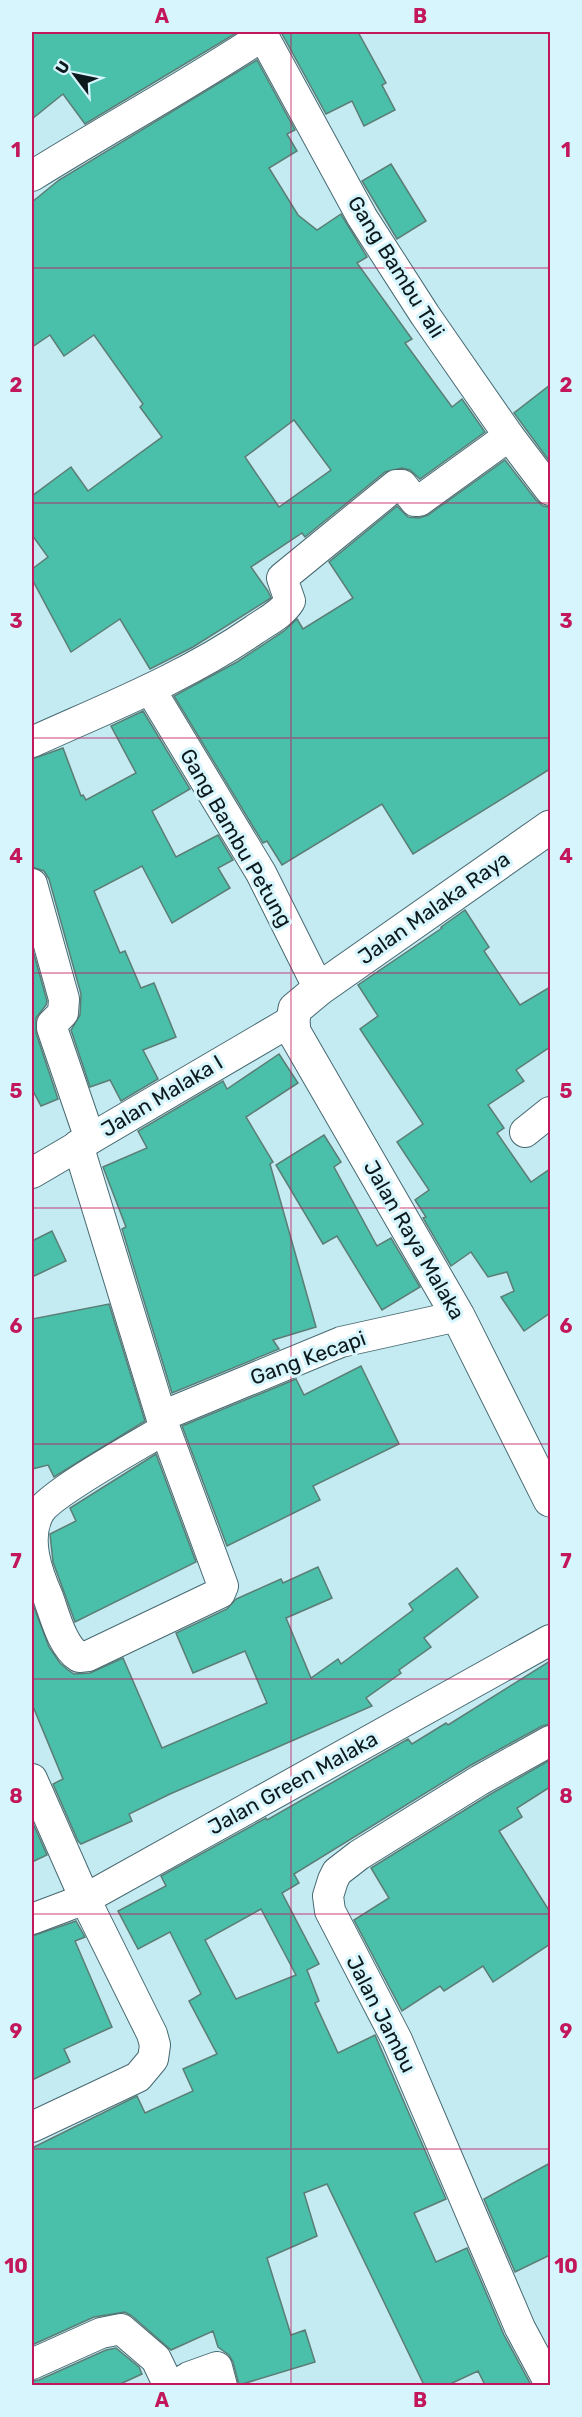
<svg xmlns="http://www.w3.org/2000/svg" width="582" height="2417" font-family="Rubik,sans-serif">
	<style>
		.building { fill: #4abfaa; stroke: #5b7d75; stroke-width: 1.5; fill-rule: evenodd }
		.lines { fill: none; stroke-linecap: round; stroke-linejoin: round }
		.street-casing { stroke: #476971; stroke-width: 32 }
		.secondary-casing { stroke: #476971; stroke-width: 35 }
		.street { stroke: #fff; stroke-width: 30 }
		.secondary { stroke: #fff; stroke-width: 33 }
		.grid { fill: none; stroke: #c2185b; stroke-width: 1.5; stroke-opacity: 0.55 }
		.labels { text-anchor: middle; stroke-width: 6; stroke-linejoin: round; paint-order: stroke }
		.street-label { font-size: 21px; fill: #0c1a1d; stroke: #d7f5fc }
		.neatline { fill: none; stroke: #c2185b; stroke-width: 2 }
		.grid-label { font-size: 20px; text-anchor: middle; font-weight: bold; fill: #c2185b }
	</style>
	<rect width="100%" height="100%" fill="#c4eaf2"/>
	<g class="building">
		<polygon points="32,32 238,32 85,124 63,94 32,119"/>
		<polygon points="281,32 358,32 386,83 382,85 395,110 364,126 352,101 326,114"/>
		<path d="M257 60 295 130 287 134 297 151 269 168 298 215 317 230 341 214 367 257 357 263 412 339 405 343 452 407 462 399 485 432 420 479 410 470 402 468 385 472 305 537 302 533 251 567 268 591 271 598 193 647 150 669 120 619 71 652 32 579V569L48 557 32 535V496L71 467 88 491 162 437 140 407 143 404 94 335 64 356 50 335 32 347V202L59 180ZM294 420 331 470 279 507 245 457Z"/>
		<polygon points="391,164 426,221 397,239 362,181"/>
		<polygon points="550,385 550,462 514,413"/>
		<polygon points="505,460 536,500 543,506 550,507 550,769 413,854 382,804 282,865 267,841 263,843 174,696 237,662 284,631 297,619 303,629 353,598 329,562 397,506 408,517 419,518 428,515"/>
		<polygon points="143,711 190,789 152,811 176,857 218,835 233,860 218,868 230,888 172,923 142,866 94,891 120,953 125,951 141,988 154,983 176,1037 143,1050 158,1079 121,1101 110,1080 90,1087 71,1030 80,1015 81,994 49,879 44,871 32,867 32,759 63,748 81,796 83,795 86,800 136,773 111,726"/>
		<polygon points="465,910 489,947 484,951 520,1005 550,987 550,1047 516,1070 524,1081 488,1105 504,1128 497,1133 531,1182 550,1169 550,1313 524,1331 501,1297 514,1291 507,1272 488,1277 471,1252 451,1266 423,1218 426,1217 415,1200 429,1190 397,1142 423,1124 360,1029 378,1016 358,985 442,928 441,927"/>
		<polygon points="32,947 47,1001 46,1005 36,1018 36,1033 58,1099 41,1106 32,1089"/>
		<polygon points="279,1054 298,1083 246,1117 273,1162 270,1164 316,1327 273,1340 279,1349 172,1393 122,1229 126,1227 103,1167 147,1148 138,1131 223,1081 227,1089"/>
		<polygon points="324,1135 341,1162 334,1167 377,1246 391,1238 420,1287 382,1310 337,1236 323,1244 276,1165"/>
		<polygon points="52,1231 66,1261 32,1277 32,1241"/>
		<polygon points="109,1304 145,1421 54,1477 48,1465 32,1469 32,1319"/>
		<polygon points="361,1366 399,1444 313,1486 320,1500 227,1546 182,1426 296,1379 304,1395"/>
		<polygon points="156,1454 196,1562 75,1622 53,1562 50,1534 76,1521 70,1508"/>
		<polygon points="318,1567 332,1598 286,1618 311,1678 338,1659 341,1664 413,1610 409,1604 457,1568 478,1597 424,1638 431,1647 399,1670 401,1673 366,1698 372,1706 170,1794 129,1814 132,1821 81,1844 78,1841 53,1784 63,1779 32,1704 32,1602 49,1647 60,1663 68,1670 74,1674 90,1673 123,1658 162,1748 267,1703 245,1651 193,1673 176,1633 227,1609 236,1599 281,1579 283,1583"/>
		<path d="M550 1661V1724L542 1726 471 1765 294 1874 299 1883 282 1893 319 1964 307 1970 319 2001 315 2003 338 2053 375 2035 446 2199 414 2213 436 2262 467 2248 504 2335 531 2385H485L478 2371 448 2385H424L327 2184 304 2193 317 2236 267 2258 291 2335 305 2330 315 2362 239 2385 233 2362 229 2355 218 2347 213 2331 171 2350 132 2316 125 2312 94 2317 32 2345V2148L137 2096 145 2113 193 2091 183 2069 217 2054 189 2001 201 1994 170 1932 138 1949 118 1911 166 1886 161 1876 266 1818 267 1820 408 1739 412 1744 446 1723 448 1725ZM261 1909 296 1975 236 1999 205 1940Z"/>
		<polygon points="550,1760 550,1787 517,1808 522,1817 499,1831 550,1912 550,1944 493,1982 483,1966 444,1991 440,1986 402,2011 354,1920 389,1898 371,1868 489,1795"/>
		<polygon points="32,1821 47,1855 32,1862"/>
		<polygon points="76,1921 85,1937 75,1941 112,2027 64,2049 70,2062 32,2080 32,1936"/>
		<polygon points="550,2163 550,2255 515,2272 484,2199"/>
		<polygon points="116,2348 139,2367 142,2374 118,2385 32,2385 32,2381 39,2380 106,2350"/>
	</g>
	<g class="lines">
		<defs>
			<g id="street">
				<polyline points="261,32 362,217 425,315 509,436 550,490"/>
				<path d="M32 176C109 128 188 85 264 35"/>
				<polyline points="150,689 261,873 319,989"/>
				<path d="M32 742C107 708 186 677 254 630 267 621 282 614 290 601L282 578 396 485H402L415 501H419L509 436"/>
				<polyline points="32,884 64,999 63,1013 52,1024 52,1028 90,1139"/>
				<polyline points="525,1132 550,1112"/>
				<path d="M78 1145 165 1429 223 1586 220 1593 88 1656 79 1657C62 1646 55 1616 48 1597 37 1572 25 1539 39 1513 49 1494 142 1443 165 1429"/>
				<polyline points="32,1173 293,1020"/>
				<polyline points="162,1416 341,1342 458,1316"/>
				<polyline points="550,1741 480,1780 359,1855 337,1872 333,1880 328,1896 330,1911 397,2040 520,2328 550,2384"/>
				<polyline points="32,1779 85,1899 152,2034 155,2045 153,2059 138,2077 32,2127"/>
				<polyline points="32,1919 85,1899 550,1640"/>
				<polyline points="32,2364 101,2333 121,2329 156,2359 169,2386"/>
				<polyline points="174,2386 189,2377 217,2367 222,2386"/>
			</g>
			<polyline id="secondary" points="550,827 319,989 295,1009 293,1020 294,1032 458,1316 550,1500"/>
		</defs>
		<use href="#street" class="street-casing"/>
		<use href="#secondary" class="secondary-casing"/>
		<use href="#street" class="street"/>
		<use href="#secondary" class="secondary"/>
	</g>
	<path class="grid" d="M291 32V2386M32 268H550M32 503H550M32 738H550M32 973H550M32 1208H550M32 1444H550M32 1679H550M32 1914H550M32 2149H550"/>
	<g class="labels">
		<g class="street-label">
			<text transform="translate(396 267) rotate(58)" y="7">Gang Bambu Tali</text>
			<text transform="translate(236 838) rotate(60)" y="7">Gang Bambu Petung</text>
			<text transform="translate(434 908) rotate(-35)" y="7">Jalan Malaka Raya</text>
			<text transform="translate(162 1096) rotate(-31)" y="7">Jalan Malaka I</text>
			<text transform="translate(414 1240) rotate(60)" y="7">Jalan Raya Malaka</text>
			<text transform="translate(308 1358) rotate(-20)" y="7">Gang Kecapi</text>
			<text transform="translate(293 1783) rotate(-29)" y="7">Jalan Green Malaka</text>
			<text transform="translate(381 2014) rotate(63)" y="7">Jalan Jambu</text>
		</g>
	</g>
	<rect width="582" height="2417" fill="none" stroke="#d7f5fc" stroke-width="66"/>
	<g transform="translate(75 75) rotate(302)" stroke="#d7f5fc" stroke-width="4.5" paint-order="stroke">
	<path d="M0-4.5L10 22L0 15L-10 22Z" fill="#0c1a1d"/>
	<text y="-9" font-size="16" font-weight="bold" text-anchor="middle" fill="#0c1a1d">U</text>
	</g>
	<rect x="33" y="33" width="516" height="2351" class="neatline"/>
	<g class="grid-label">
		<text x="162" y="23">A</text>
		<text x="420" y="23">B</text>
		<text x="16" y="157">1</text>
		<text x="566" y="157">1</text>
		<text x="16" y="392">2</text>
		<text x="566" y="392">2</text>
		<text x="16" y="628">3</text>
		<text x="566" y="628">3</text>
		<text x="16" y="863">4</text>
		<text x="566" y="863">4</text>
		<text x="16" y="1098">5</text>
		<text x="566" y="1098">5</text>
		<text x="16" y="1333">6</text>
		<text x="566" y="1333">6</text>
		<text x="16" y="1568">7</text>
		<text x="566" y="1568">7</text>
		<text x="16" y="1803">8</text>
		<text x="566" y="1803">8</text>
		<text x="16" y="2038">9</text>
		<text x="566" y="2038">9</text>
		<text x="16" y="2273">10</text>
		<text x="566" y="2273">10</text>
		<text x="162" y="2407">A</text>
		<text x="420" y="2407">B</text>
	</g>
</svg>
